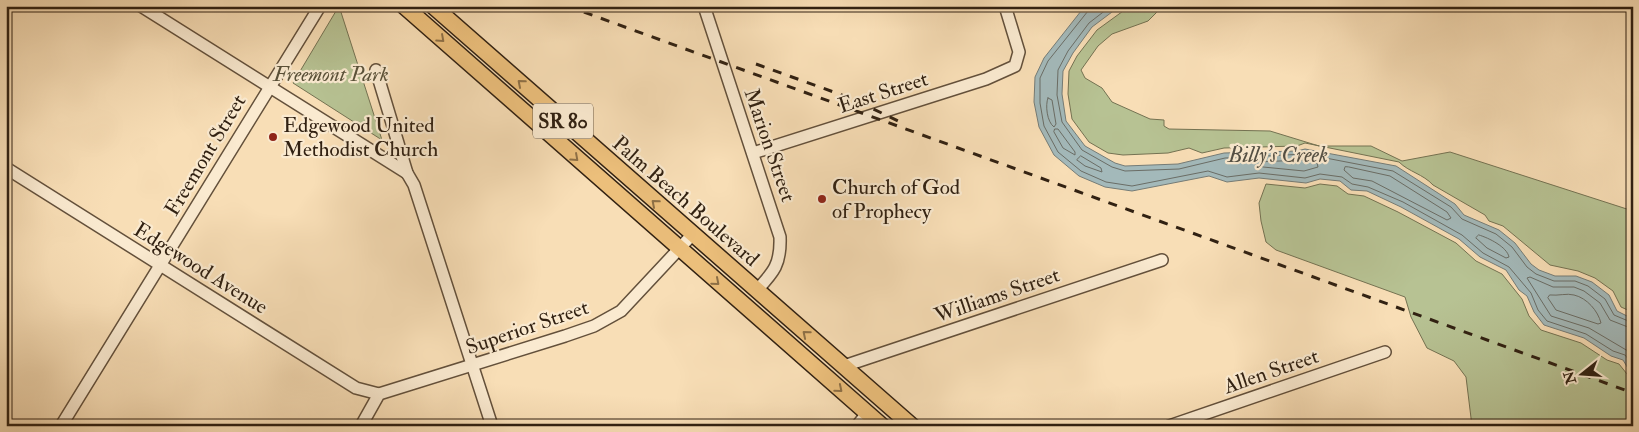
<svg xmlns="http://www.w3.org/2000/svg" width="1639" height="432" font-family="'IM FELL Double Pica',serif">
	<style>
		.green { fill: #b7c293; stroke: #747252 }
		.water { fill: #a3b9ba; stroke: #757c77 }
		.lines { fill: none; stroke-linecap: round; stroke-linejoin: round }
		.shore { stroke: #6a6d66; stroke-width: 1 }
		.minor-casing { stroke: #63503b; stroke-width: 14 }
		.major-casing { stroke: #312112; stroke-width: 18 }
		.minor { stroke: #faead0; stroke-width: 11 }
		.major { stroke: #ecbf7b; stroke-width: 15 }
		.rail { stroke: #312112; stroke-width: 3; stroke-dasharray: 9 9; stroke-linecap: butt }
		.oneway { stroke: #8e7046 }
		.poi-dot { fill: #8f2418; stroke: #faead0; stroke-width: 2 }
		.labels { text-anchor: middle; stroke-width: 4.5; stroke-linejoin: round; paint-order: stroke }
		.shield { fill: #faead0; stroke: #6d5d4b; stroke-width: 1 }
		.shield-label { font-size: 20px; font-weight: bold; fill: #312112 }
		.park-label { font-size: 21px; font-style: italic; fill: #595139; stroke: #faead0 }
		.street-label { font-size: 21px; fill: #312112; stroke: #faead0 }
		.poi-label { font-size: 21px; fill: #312112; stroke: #faead0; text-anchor: start }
		.water-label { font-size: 22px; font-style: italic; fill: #534f44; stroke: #faead0 }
	</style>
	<rect width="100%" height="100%" fill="#f8deb6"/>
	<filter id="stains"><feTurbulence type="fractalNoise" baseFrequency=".004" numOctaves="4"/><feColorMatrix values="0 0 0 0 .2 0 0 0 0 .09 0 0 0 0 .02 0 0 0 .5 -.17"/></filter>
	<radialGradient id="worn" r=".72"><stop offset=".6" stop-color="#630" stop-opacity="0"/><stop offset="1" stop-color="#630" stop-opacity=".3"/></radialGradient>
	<g class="green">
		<polygon points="339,6 382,140 293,83"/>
		<path d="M1130 6H1163L1148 21 1112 34 1098 46 1081 70 1085 78 1102 88 1112 102 1150 119 1164 120V126L1169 129 1270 131 1319 146H1371L1402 161 1450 152 1633 211V308L1630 311 1621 307 1613 291 1595 278 1578 271 1550 265 1503 226 1489 221 1485 215 1433 185C1423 174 1409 172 1399 162L1305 143 1297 146 1224 148 1202 153 1189 148 1168 153 1123 155 1108 153 1089 142 1072 119 1068 94 1069 71 1077 56 1097 30Z"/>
		<polygon points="1266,184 1305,188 1320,184 1337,186 1348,194 1364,196 1398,212 1456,243 1476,261 1502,274 1522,299 1529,316 1541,330 1581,343 1607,360 1619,364 1627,374 1633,375 1633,426 1472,426 1466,377 1454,361 1427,348 1411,317 1405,297 1276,250 1266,242 1261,221 1259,203"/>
	</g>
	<polygon class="water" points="1085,6 1120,6 1092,27 1073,53 1063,71 1062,94 1066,121 1085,146 1115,163 1125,166 1178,164 1224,153 1297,151 1305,149 1396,166 1455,204 1464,215 1499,230 1515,243 1531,264 1539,270 1555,276 1576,276 1592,282 1609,295 1617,311 1633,319 1633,370 1629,370 1623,360 1611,356 1584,338 1544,325 1534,312 1527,296 1519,290 1506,270 1480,257 1459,239 1401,207 1367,191 1351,190 1340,181 1320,179 1306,183 1259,178 1227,182 1209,176 1132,191 1105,187 1079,176 1054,155 1039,127 1034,102 1035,77 1044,58"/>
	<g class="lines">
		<g class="shore">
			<polyline points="1089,6 1088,11 1048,61 1040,78 1040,103 1044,126 1058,152 1081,171 1106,182 1132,186 1208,171 1227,177 1259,173 1305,178 1320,174 1342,177 1352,184 1368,187 1403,202 1462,235 1483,253 1509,267 1531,293 1538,310 1547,321 1586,334 1613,351 1625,355 1633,365"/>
			<polyline points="1111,6 1089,23 1068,51 1058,70 1057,95 1062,122 1082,150 1112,167 1125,171 1179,169 1225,158 1305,154 1393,171 1451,207 1462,219 1496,234 1512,247 1527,267 1536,274 1554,281 1575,281 1588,286 1605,299 1614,315 1633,323"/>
			<path d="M1048 98 1052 100 1056 124 1054 127C1047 122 1045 105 1048 98Z"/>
			<polygon points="1055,129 1058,129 1075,152 1075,155 1063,148 1054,132"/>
			<polygon points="1081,156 1101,168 1102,172 1085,166 1077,160"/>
			<polygon points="1306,160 1317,163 1318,167 1304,171 1263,167 1260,165 1263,162"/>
			<polygon points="1349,167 1390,176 1447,212 1451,218 1447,220 1372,181 1353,178 1344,170 1345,167"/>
			<path d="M1479 235C1489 238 1507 247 1509 257L1506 258 1487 248 1476 238Z"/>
			<path d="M1550 295C1558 296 1567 293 1574 295 1587 298 1598 311 1601 323L1598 324 1556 310 1548 298Z"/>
			<polyline points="1633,329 1610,320 1600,303 1584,291 1574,287 1553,287 1530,277 1527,278 1551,316 1589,328 1633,354"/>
		</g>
		<defs>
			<g id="minor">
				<polyline points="141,6 407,173"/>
				<path d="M704 6 780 237C781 264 774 272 756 291"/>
				<polyline points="376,70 407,173 414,185 492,426"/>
				<polyline points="753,153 986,79 1015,66 1019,52 1005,6"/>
				<polyline points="6,168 356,388 379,394"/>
				<polyline points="844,366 1162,260"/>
				<polyline points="61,426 320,6"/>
				<polyline points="361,426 379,394 565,336 594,326 621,311 692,235"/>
				<polyline points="857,426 867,413"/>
				<polyline points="1169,426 1385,352"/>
			</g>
			<g id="major">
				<polyline points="404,6 882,426"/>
				<polyline points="433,6 912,426"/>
			</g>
		</defs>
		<use href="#minor" class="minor-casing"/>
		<use href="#major" class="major-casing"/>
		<use href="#minor" class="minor"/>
		<use href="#major" class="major"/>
		<g class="rail">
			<polyline points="567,6 1633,393"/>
			<polyline points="756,64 853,99 898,121"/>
		</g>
	</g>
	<defs><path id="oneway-chevron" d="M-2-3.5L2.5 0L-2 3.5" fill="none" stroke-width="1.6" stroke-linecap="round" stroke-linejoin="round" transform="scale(1.25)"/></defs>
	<g class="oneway">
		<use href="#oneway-chevron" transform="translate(441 39) rotate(42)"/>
		<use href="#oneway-chevron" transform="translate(521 83) rotate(-139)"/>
		<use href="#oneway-chevron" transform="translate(575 158) rotate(42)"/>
		<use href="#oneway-chevron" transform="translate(655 203) rotate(-139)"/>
		<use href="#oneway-chevron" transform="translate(716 282) rotate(41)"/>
		<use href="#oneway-chevron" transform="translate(806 334) rotate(-140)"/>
		<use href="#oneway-chevron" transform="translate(839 389) rotate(40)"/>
	</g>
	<g class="poi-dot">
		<circle cx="273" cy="137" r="5"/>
		<circle cx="822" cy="199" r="5"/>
	</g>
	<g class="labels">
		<rect class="shield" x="533" y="103.5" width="60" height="35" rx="4"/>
		<g class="shield-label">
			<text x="563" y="128">SR 80</text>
		</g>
		<g class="park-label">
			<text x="331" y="81">Freemont Park</text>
		</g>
		<g class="street-label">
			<text transform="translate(883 92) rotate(-18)" y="7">East Street</text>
			<text transform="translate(770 145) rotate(71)" y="7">Marion Street</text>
			<text transform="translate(205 155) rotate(-59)" y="7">Freemont Street</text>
			<text transform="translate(686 201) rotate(41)" y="7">Palm Beach Boulevard</text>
			<text transform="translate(201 268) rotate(32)" y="7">Edgewood Avenue</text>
			<text transform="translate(997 295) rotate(-19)" y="7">Williams Street</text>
			<text transform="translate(527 327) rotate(-19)" y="7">Superior Street</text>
			<text transform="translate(1271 371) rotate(-19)" y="7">Allen Street</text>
		</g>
		<g class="poi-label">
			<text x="283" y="132">Edgewood United<tspan x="283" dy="24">Methodist Church</tspan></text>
			<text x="832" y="194">Church of God<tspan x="832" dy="24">of Prophecy</tspan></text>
		</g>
		<g class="water-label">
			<text x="1278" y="162">Billy's Creek</text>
		</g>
	</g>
	<rect width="1639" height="432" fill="none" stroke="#f8deb6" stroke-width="25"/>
	<rect x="8" y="8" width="1624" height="417" fill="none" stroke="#312112" stroke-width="2.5"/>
	<rect x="12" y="12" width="1614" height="407" fill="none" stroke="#312112"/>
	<g transform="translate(1582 374) rotate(253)" stroke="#faead0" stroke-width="4" paint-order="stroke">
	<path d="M0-4L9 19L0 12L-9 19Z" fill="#312112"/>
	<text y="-8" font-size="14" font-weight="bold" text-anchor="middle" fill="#312112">N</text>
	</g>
	<rect width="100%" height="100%" filter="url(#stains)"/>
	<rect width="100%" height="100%" fill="url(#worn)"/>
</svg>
